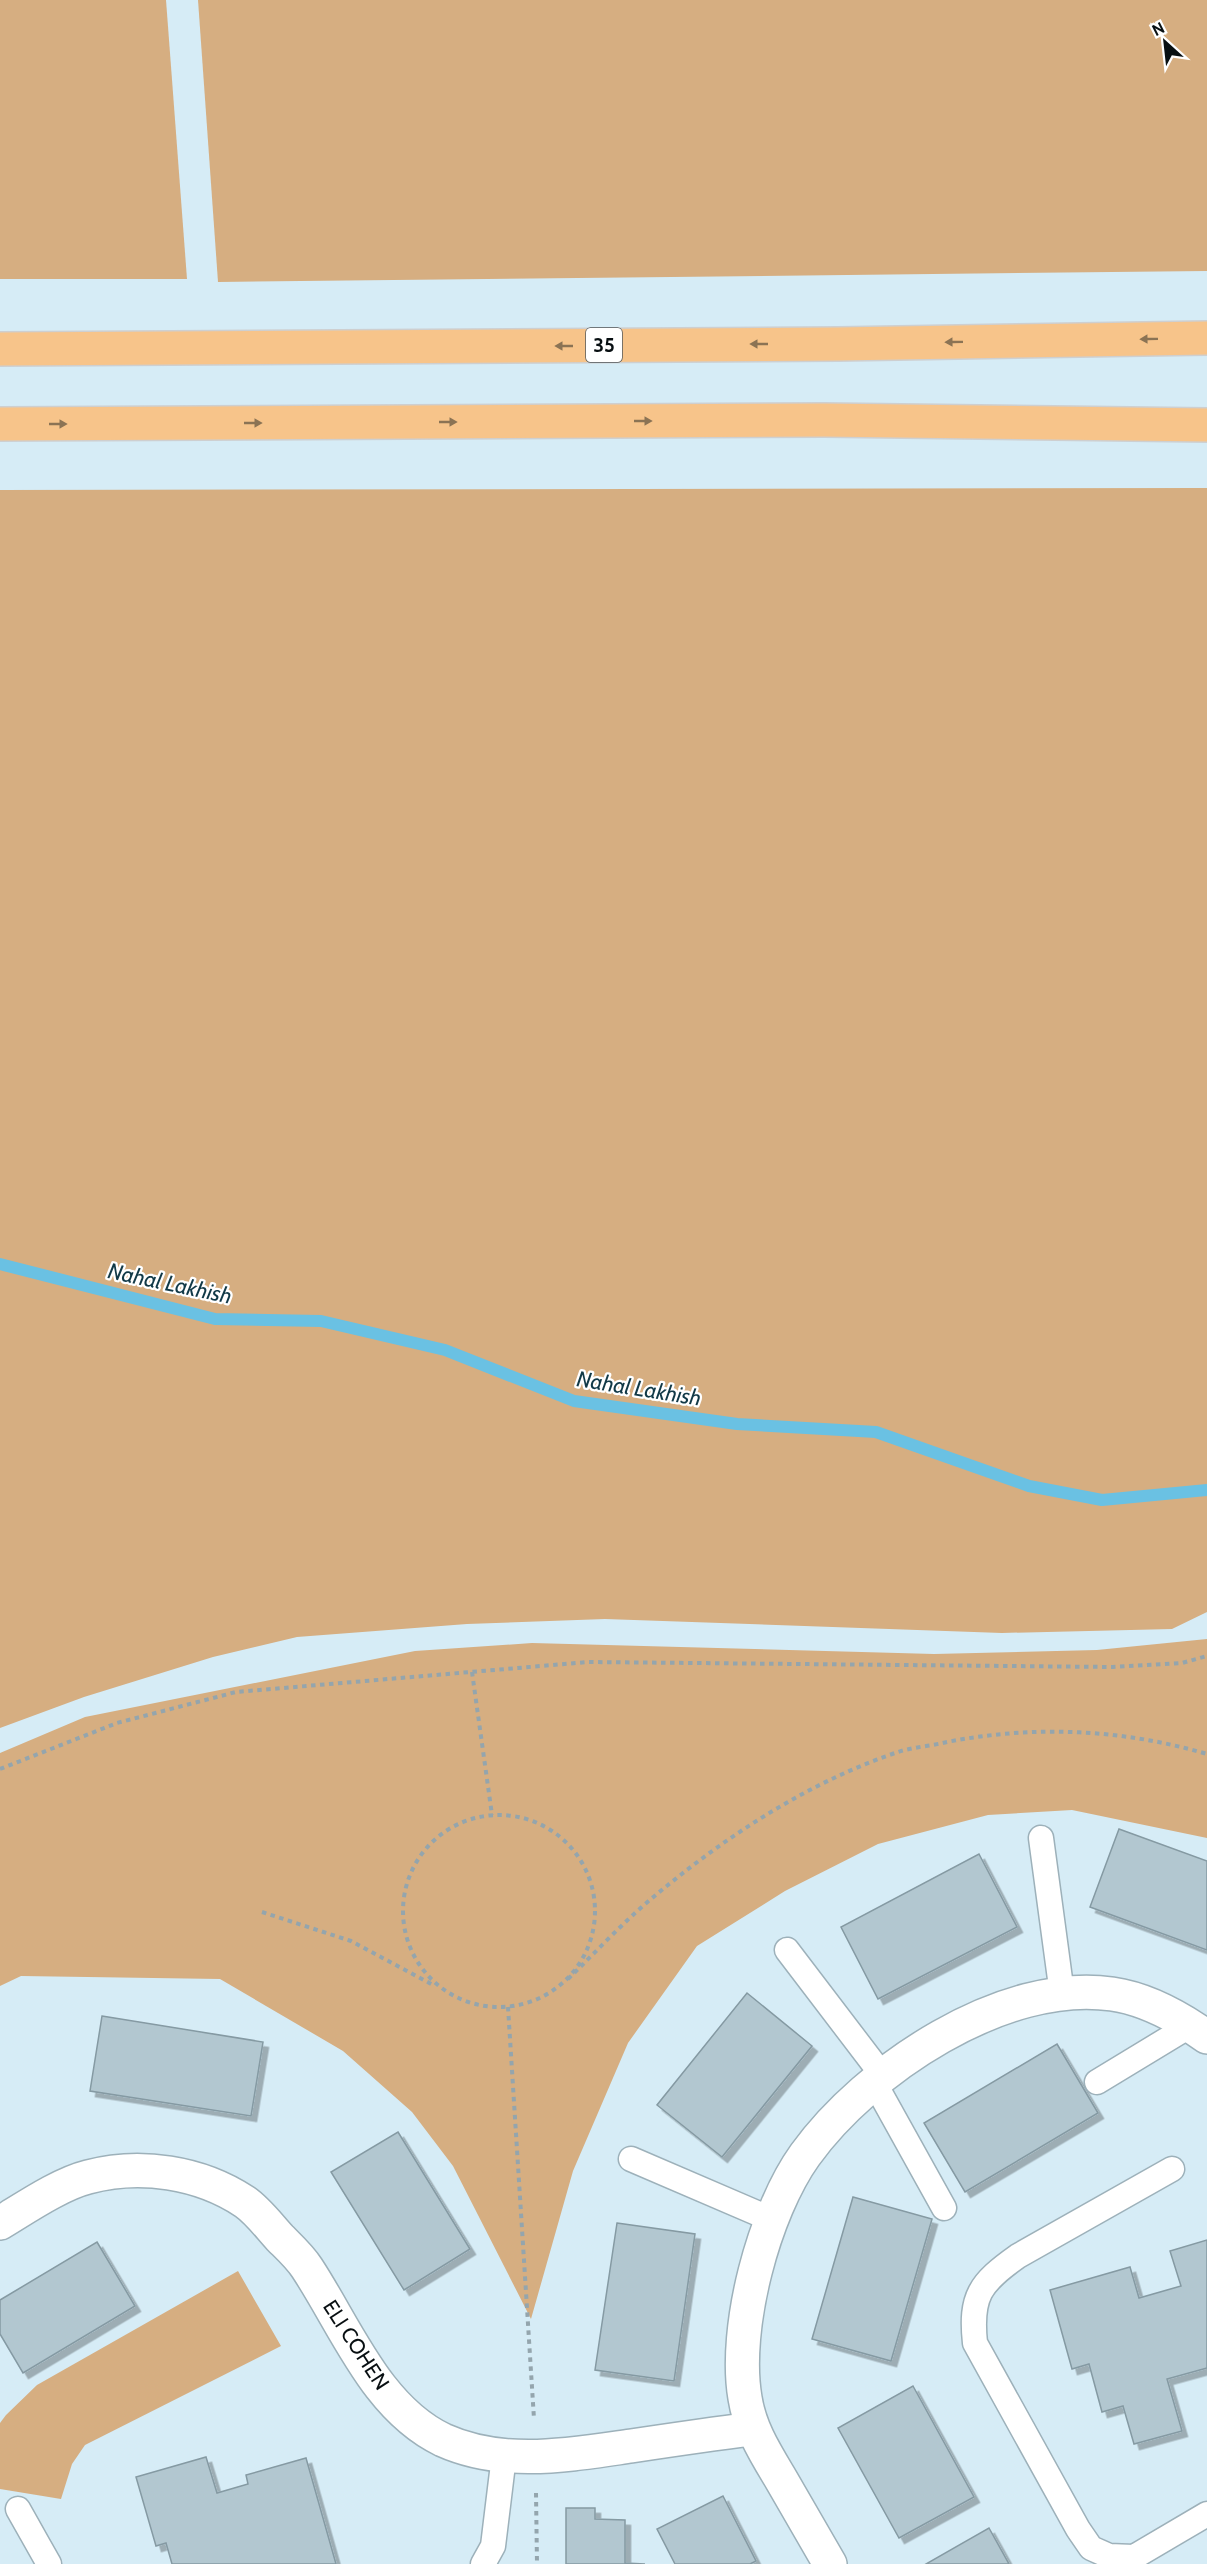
<svg xmlns="http://www.w3.org/2000/svg" width="1207" height="2564" font-family="Cabin,sans-serif">
	<style>
		.green { fill: #d6ae81 }
		.lines { fill: none; stroke-linecap: round; stroke-linejoin: round }
		.stream { stroke: #6ac1e3; stroke-width: 12 }
		.building { fill: #b2c7d0; stroke: #859aa3; stroke-width: 1.5; filter: url(#shadow) }
		.service-casing { stroke: #9db1ba; stroke-width: 27 }
		.minor-casing { stroke: #9db1ba; stroke-width: 36 }
		.trunk-casing { stroke: #cecfd0; stroke-width: 36 }
		.path { stroke: #94a5ad; stroke-width: 4; stroke-dasharray: 4.5 4.5; stroke-linecap: butt }
		.service { stroke: #fff; stroke-width: 24 }
		.minor { stroke: #fff; stroke-width: 33 }
		.trunk { stroke: #f7c48a; stroke-width: 33 }
		.oneway { fill: #8b7354 }
		.labels { text-anchor: middle; stroke-width: 4.5; stroke-linejoin: round; paint-order: stroke }
		.shield { fill: #fff; stroke: #525759; stroke-width: 1.5 }
		.shield-label { font-size: 20px; font-weight: bold; fill: #080f12 }
		.street-label { font-size: 21px; fill: #080f12; stroke: #fff }
		.water-label { font-size: 22px; font-style: italic; fill: #113947; stroke: #fff }
	</style>
	<defs>
		<filter id="shadow"><feDropShadow dx="5.5" dy="5.5" stdDeviation="0" flood-color="#0004"/></filter>
	</defs>
	<rect width="100%" height="100%" fill="#d6ecf6"/>
	<g class="green">
		<polygon points="0,0 166,0 187,279 0,279"/>
		<polygon points="198,0 1207,0 1207,271 218,282"/>
		<polygon points="1207,488 1207,1612 1172,1629 1002,1633 605,1619 467,1624 297,1637 213,1657 84,1697 0,1728 0,490"/>
		<polygon points="1207,1639 1207,1838 1072,1810 988,1815 878,1844 785,1891 697,1946 628,2043 573,2171 531,2319 453,2166 412,2112 343,2051 220,1979 21,1976 0,1986 0,1753 85,1717 415,1651 532,1643 934,1654 1097,1650"/>
		<polygon points="238,2271 281,2346 85,2445 72,2464 61,2499 0,2489 0,2423 6,2415 37,2385"/>
	</g>
	<g class="lines">
		<polyline class="stream" points="0,1264 215,1319 321,1321 445,1350 574,1401 737,1424 876,1432 1029,1486 1102,1500 1207,1490"/>
	</g>
	<g class="building">
		<polygon points="1119,1829 1207,1861 1207,1950 1090,1907"/>
		<polygon points="979,1854 1017,1927 878,1999 841,1927"/>
		<polygon points="747,1993 812,2046 722,2157 657,2105"/>
		<polygon points="102,2016 263,2042 251,2116 90,2091"/>
		<polygon points="1057,2044 1098,2113 965,2192 924,2123"/>
		<polygon points="398,2132 470,2249 404,2290 331,2172"/>
		<polygon points="853,2197 932,2219 891,2361 812,2339"/>
		<polygon points="617,2223 695,2234 674,2381 595,2370"/>
		<polygon points="1207,2240 1207,2368 1167,2379 1182,2431 1134,2444 1123,2406 1102,2412 1089,2364 1072,2369 1050,2290 1130,2267 1139,2298 1181,2286 1170,2251"/>
		<polygon points="97,2242 135,2306 23,2373 0,2334 0,2300"/>
		<polygon points="913,2386 974,2497 899,2538 838,2428"/>
		<polygon points="206,2457 217,2493 248,2484 246,2475 306,2458 336,2564 172,2564 166,2543 156,2546 136,2477"/>
		<polygon points="723,2496 756,2561 750,2564 675,2564 657,2529"/>
		<polygon points="566,2508 595,2508 595,2519 625,2520 625,2563 645,2564 566,2564"/>
		<polygon points="989,2528 1009,2564 926,2564"/>
	</g>
	<g class="lines">
		<defs>
			<g id="service">
				<polyline points="1041,1838 1062,1994"/>
				<polyline points="787,1950 883,2076"/>
				<polyline points="874,2082 944,2208"/>
				<polyline points="1097,2082 1191,2025"/>
				<polyline points="631,2159 773,2220"/>
				<path d="M1172 2169 1018 2256C980 2283 970 2296 975 2343L1078 2529 1091 2548 1109 2556 1134 2557 1207 2514"/>
				<polyline points="18,2509 49,2564"/>
				<polyline points="483,2564 493,2546 504,2456"/>
			</g>
			<g id="minor">
				<path d="M0 2223C25 2208 60 2184 88 2177 140 2163 200 2172 245 2202 258 2211 269 2226 280 2238 289 2247 300 2257 307 2268 346 2327 376 2408 443 2440 503 2467 568 2455 631 2446 671 2440 712 2434 752 2429"/>
				<path d="M830 2564C814 2536 798 2509 782 2481 766 2454 750 2430 745 2398 733 2328 764 2212 805 2155 866 2070 1004 1978 1112 1994 1147 1999 1179 2017 1207 2037"/>
			</g>
			<g id="trunk">
				<polyline points="0,349 838,344 1207,338"/>
				<polyline points="0,424 824,420 1207,425"/>
			</g>
		</defs>
		<use href="#service" class="service-casing"/>
		<use href="#minor" class="minor-casing"/>
		<use href="#trunk" class="trunk-casing"/>
		<g class="path">
			<polyline points="472,1672 492,1815"/>
			<polyline points="0,1769 117,1723 236,1692 588,1662 1113,1667 1182,1663 1207,1656"/>
			<circle cx="499" cy="1911" r="96"/>
			<polyline points="262,1912 351,1941 435,1986"/>
			<path d="M568 1979C597 1951 625 1920 657 1894 728 1835 809 1782 898 1752 913 1747 931 1746 947 1742 1034 1725 1122 1729 1207 1754"/>
			<polyline points="508,2007 534,2419"/>
			<polyline points="536,2493 537,2564"/>
		</g>
		<use href="#service" class="service"/>
		<use href="#minor" class="minor"/>
		<use href="#trunk" class="trunk"/>
	</g>
	<defs><path id="oneway-solid" d="M-6-.8H1V-3.2L6.5 0L1 3.2V.8H-6Z" transform="scale(1.5)"/></defs>
	<g class="oneway">
		<use href="#oneway-solid" transform="translate(1149 339) rotate(179)"/>
		<use href="#oneway-solid" transform="translate(954 342) rotate(179)"/>
		<use href="#oneway-solid" transform="translate(759 344) rotate(180)"/>
		<use href="#oneway-solid" transform="translate(564 346) rotate(180)"/>
		<use href="#oneway-solid" transform="translate(643 421)"/>
		<use href="#oneway-solid" transform="translate(448 422)"/>
		<use href="#oneway-solid" transform="translate(253 423)"/>
		<use href="#oneway-solid" transform="translate(58 424)"/>
	</g>
	<g class="labels">
		<rect class="shield" x="586" y="328" width="36" height="34" rx="4.5"/>
		<g class="shield-label">
			<text x="604" y="352">35</text>
		</g>
		<g class="street-label">
			<text transform="translate(356 2345) rotate(57)" y="7">ELI COHEN</text>
		</g>
		<g class="water-label">
			<text transform="translate(170 1283) rotate(12)" y="8">Nahal Lakhish</text>
			<text transform="translate(639 1388) rotate(9)" y="8">Nahal Lakhish</text>
		</g>
	</g>
	<g transform="translate(1165 42) rotate(333)" stroke="#ffffff" stroke-width="4.5" paint-order="stroke">
	<path d="M0-4.5L10 22L0 15L-10 22Z" fill="#080f12"/>
	<text y="-9" font-size="16" font-weight="bold" text-anchor="middle" fill="#080f12">N</text>
	</g>
</svg>
